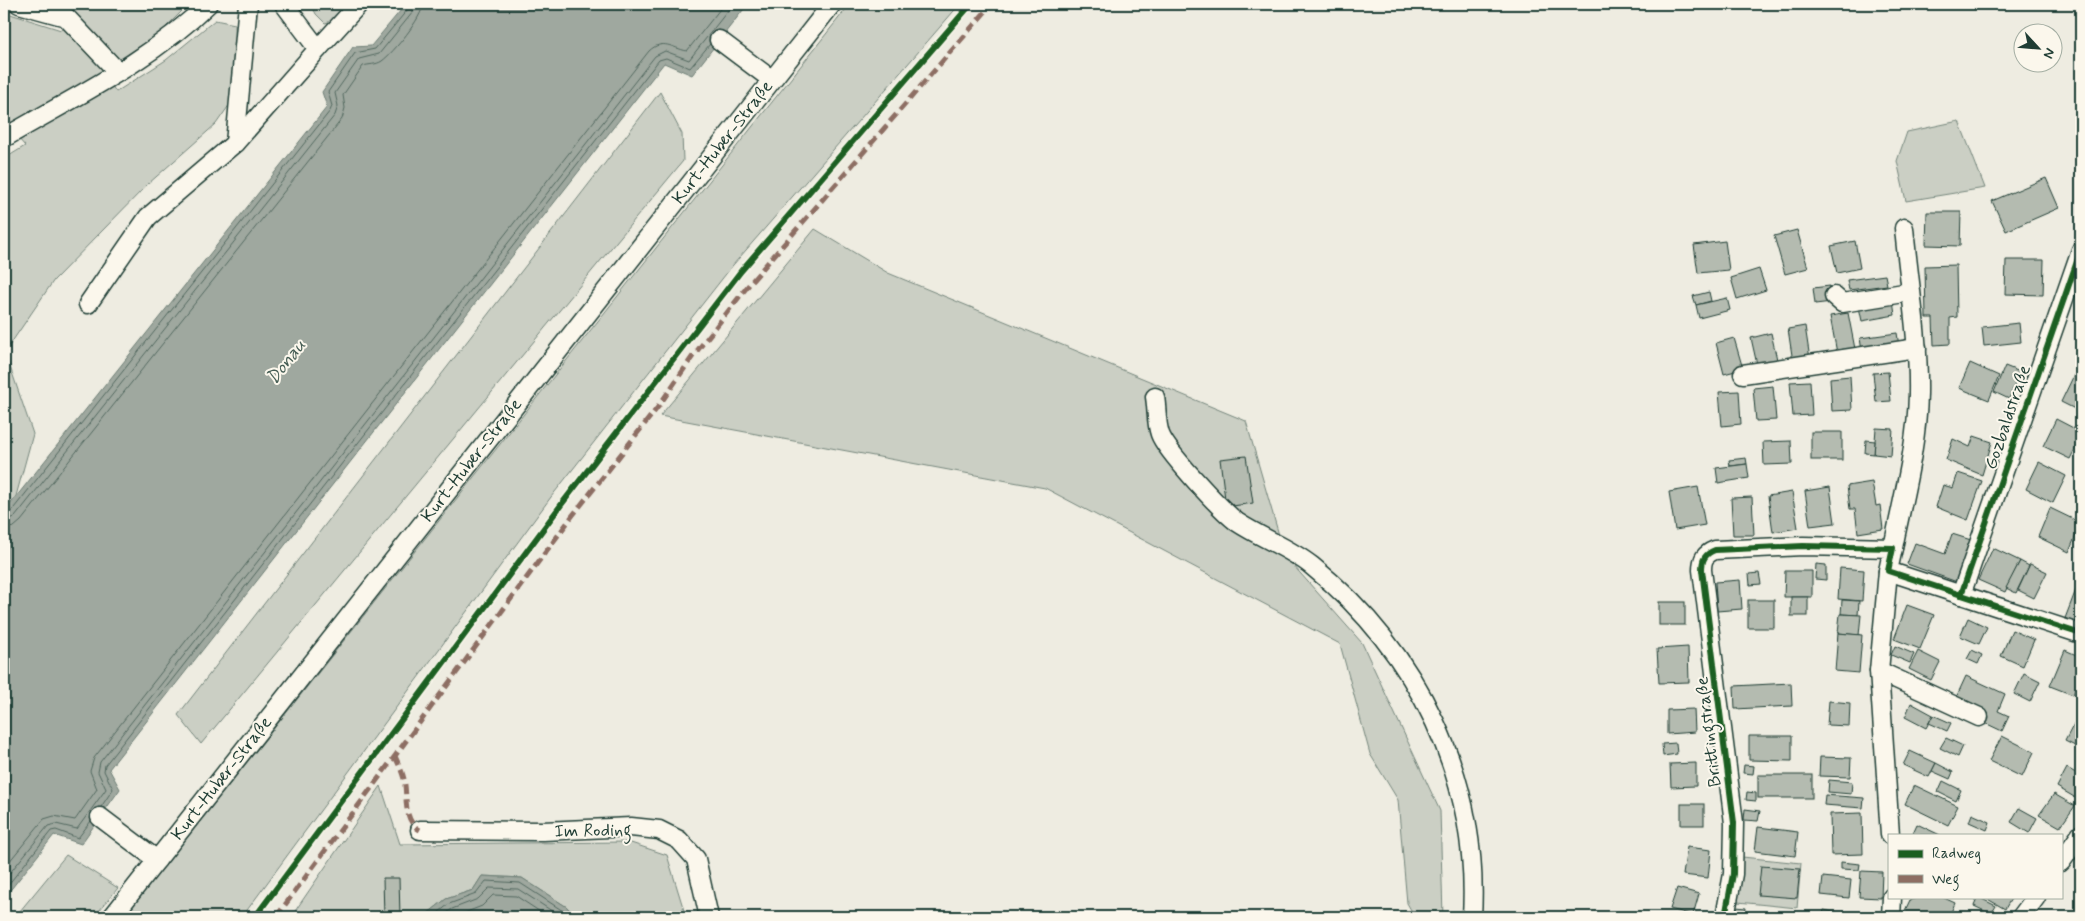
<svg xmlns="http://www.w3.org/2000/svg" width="2085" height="921" font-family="Mynerve,sans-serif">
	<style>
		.green { fill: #cbcfc4; stroke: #75867c }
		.water { fill: #9fa89f; stroke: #6c7d74 }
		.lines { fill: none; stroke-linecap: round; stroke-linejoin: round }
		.shore { stroke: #52685f; stroke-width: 1 }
		.building { fill: #b4bbb0; stroke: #1f3d34 }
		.minor-casing { stroke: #1f3d34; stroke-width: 21 }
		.minor { stroke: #fbf7ec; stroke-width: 18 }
		.quiet { stroke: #8d6e63; stroke-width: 5; stroke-dasharray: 10 5; stroke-linecap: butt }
		.cycleway-casing { stroke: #fbf7ec; stroke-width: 9 }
		.cycleway { stroke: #1b5e20; stroke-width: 6 }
		.labels { text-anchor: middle; stroke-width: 4; stroke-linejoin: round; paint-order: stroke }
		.street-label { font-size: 18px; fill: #1f3d34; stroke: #fbf7ec }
		.water-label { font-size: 19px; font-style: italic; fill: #455d54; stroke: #fbf7ec }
	</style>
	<rect width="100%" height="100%" fill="#eeece1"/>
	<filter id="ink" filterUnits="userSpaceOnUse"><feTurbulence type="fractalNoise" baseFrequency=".02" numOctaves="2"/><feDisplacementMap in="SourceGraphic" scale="10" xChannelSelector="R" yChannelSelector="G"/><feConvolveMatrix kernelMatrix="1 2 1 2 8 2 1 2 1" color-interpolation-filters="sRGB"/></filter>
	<g filter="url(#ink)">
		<g class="green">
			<polygon points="67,4 189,4 160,33 102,71 116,92 166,60 215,20 235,24 237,94 216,124 148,184 54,280 5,352 33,434 16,496 4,512 4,159 25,146 4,122 4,12 61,30"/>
			<polygon points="311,4 349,4 333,21 325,23 316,14"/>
			<polygon points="850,4 960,4 733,265 551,497 242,917 124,917"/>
			<polygon points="660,92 682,134 683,161 201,744 178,715"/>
			<polygon points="1959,121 1985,188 1906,201 1897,161 1907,132"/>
			<polygon points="815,229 888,273 1246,421 1285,556 1362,643 1440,811 1443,917 1415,917 1407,903 1398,800 1370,754 1340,644 1045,488 660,416"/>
			<polygon points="381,786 400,844 628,842 667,855 686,917 575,917 567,907 522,878 482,876 473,890 446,899 427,914 429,917 291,917"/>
			<polygon points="66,855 118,888 94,917 15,917"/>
			<polygon points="1742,857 1801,863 1797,908 1738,902"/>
		</g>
		<g class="water">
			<polygon points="406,4 747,5 692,75 664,63 109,769 120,789 81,844 54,835 4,898 4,512 327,107 322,92 353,47 371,46"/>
			<polygon points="482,876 522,878 567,907 575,917 429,917 427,914 446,899 473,890"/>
		</g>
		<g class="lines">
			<g class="shore">
				<polyline points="4,515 10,513 330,111 332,106 328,92 355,53 375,49 408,9 409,4"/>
				<polyline points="4,521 15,517 335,115 338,106 335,93 359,59 379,54 413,12 416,4"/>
				<path d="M4 529 14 527 21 521 342 119 345 108 343 95 363 66C369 64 376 65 382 61 393 53 423 17 423 4"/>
				<polyline points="101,807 113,789 104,771 105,765 659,60 666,58 690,68 710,44"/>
				<path d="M4 868 44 819 54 816 75 820 97 789 90 771 94 758 649 51C663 38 672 48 687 51L724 4"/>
				<polyline points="4,880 48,826 56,824 77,829 106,789 98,772 100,762 655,56 665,51 689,60 733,4"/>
				<polyline points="4,890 51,831 56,830 78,838 91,821"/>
				<polyline points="433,917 449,904 476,894 486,881 520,883 563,911 569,917"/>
				<polyline points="441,917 452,909 478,899 489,888 518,889 561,917"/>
				<polyline points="454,917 482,906 493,895 516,896 548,917"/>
			</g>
		</g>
		<g class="building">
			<polygon points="2046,178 2059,208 2006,231 1992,201"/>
			<polygon points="1927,212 1961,212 1960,246 1926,245"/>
			<polygon points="1797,230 1808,268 1785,274 1774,236"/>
			<polygon points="1725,241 1729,270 1698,273 1694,245"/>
			<polygon points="1855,241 1860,268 1837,273 1831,246"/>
			<polygon points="2006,260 2044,260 2043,295 2005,294"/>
			<polygon points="1956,265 1957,317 1950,318 1950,344 1934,345 1933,318 1926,318 1925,266"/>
			<polygon points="1759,269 1766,290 1737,299 1731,278"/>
			<polygon points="1885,275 1887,285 1849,290 1847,280"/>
			<polygon points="1830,286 1832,302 1815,304 1813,288"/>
			<polygon points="1709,292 1711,301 1696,305 1693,296"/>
			<polygon points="1727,298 1730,310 1699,318 1696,305"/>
			<polygon points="1893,301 1895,315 1862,321 1859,307"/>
			<polygon points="1848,313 1855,349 1837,353 1830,316"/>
			<polygon points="2019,323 2021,342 1984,346 1982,327"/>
			<polygon points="1805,326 1810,359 1793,362 1788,329"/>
			<polygon points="1771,333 1778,364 1758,369 1751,338"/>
			<polygon points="1897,333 1899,346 1862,351 1860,338"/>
			<polygon points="1734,338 1743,369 1724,374 1716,343"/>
			<polygon points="1970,363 1999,376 1989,400 1959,388"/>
			<polygon points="2005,366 2020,372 2009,399 1994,392"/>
			<polygon points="1888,372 1891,401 1876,402 1873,373"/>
			<polygon points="2074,375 2081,379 2081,412 2061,402"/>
			<polygon points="1850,376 1852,410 1832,411 1830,378"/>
			<polygon points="1810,381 1812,415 1793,416 1790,382"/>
			<polygon points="1773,386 1776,420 1756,421 1753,388"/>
			<polygon points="1739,391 1741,424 1722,426 1719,392"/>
			<polygon points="2056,419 2081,432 2081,437 2070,459 2043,446"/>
			<polygon points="1876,428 1893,429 1891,456 1874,454"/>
			<rect x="1811" y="432" width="31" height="28"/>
			<polygon points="1974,436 1992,442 1982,475 1946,460 1953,439 1970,447"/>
			<polygon points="1866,440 1875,441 1874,454 1865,453"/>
			<polygon points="1791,441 1792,464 1764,465 1763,442"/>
			<polygon points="1246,456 1253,503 1226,507 1220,459"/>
			<polygon points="1746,458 1747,464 1730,466 1729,460"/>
			<polygon points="2039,462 2066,476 2053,503 2026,489"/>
			<polygon points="1747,464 1749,478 1718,483 1716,468"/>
			<polygon points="1958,473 1982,481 1968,520 1936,507 1943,485 1953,488"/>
			<polygon points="1872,482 1876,506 1880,505 1883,529 1858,533 1855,509 1850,509 1847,486"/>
			<polygon points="1698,487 1705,525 1675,530 1669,492"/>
			<polygon points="1830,487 1835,523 1810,526 1805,491"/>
			<polygon points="1792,492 1798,528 1773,532 1768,496"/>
			<polygon points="1752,497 1754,535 1733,535 1731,498"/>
			<polygon points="2050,508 2081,523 2069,552 2038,537"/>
			<polygon points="1952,534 1971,540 1957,582 1907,564 1915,543 1945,554"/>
			<polygon points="1993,548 2020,561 2005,592 1978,580"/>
			<polygon points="2020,561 2029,566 2016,593 2006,588"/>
			<polygon points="1816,564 1826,565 1826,580 1815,579"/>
			<polygon points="2030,564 2047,572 2034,598 2018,590"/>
			<polygon points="1840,568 1864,570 1862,601 1838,599"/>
			<polygon points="1785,571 1812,571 1812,597 1784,597"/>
			<polygon points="1759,573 1761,584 1750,585 1749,574"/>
			<polygon points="1740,580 1742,609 1717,611 1715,582"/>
			<polygon points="2079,582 2081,583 2081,628 2064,621"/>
			<rect x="1791" y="597" width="17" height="19"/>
			<rect x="1748" y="600" width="26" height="28"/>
			<polygon points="1842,600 1859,601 1858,615 1841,614"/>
			<rect x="1659" y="602" width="26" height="23"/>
			<polygon points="1907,605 1934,615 1920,649 1894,639"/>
			<polygon points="1840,614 1861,615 1859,635 1838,633"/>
			<polygon points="1968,618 1987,627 1979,644 1960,636"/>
			<polygon points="2012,630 2034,640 2023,666 2001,656"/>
			<polygon points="1838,633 1862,635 1859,673 1835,671"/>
			<polygon points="1895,646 1914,654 1910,663 1891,655"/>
			<polygon points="1688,647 1689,682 1659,683 1657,649"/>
			<polygon points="1972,650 1982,655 1978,664 1967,659"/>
			<polygon points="2065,650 2081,657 2081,675 2073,695 2050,686"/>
			<polygon points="1918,651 1940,662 1931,680 1909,669"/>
			<polygon points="2024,673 2040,681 2030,702 2014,694"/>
			<polygon points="1966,676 2005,694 1998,711 2009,716 2002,731 1983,722 1954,702"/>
			<polygon points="1791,683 1792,706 1735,709 1734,686"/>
			<polygon points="1829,701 1850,703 1849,726 1827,725"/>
			<polygon points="1911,703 1933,715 1926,728 1905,717"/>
			<polygon points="1694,709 1695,732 1667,734 1667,710"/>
			<polygon points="1933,715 1951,723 1947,731 1929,723"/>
			<polygon points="2078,716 2081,718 2081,749 2065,741"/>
			<polygon points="1749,736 1792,736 1792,761 1749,760"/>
			<polygon points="2002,736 2034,752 2022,777 1989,761"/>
			<polygon points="1946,738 1963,746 1958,757 1940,748"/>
			<polygon points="1676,743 1677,754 1663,756 1662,744"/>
			<polygon points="1910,751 1936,763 1929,777 1903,765"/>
			<polygon points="1820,757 1851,758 1850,777 1819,776"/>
			<polygon points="1696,763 1696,786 1671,787 1670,764"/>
			<polygon points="1936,763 1953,772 1950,779 1932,771"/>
			<polygon points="1744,765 1754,766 1753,774 1743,773"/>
			<polygon points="2067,768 2081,776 2081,801 2057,787"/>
			<rect x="1758" y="775" width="54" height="23"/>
			<polygon points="1829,780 1852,782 1851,794 1828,792"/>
			<polygon points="1943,781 1961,790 1956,801 1938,792"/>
			<polygon points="1914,785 1958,806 1948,825 1905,804"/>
			<polygon points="1747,792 1756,793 1756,801 1746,800"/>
			<polygon points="2054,794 2075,806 2060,827 2039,815"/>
			<polygon points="1825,795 1864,798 1863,808 1824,805"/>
			<rect x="1681" y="804" width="23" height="21"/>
			<polygon points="2019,808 2037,818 2029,833 2011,822"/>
			<polygon points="1745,809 1760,811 1758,821 1744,820"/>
			<polygon points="1862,813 1863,854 1831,855 1830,814"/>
			<polygon points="1972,814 1990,822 1987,830 1969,822"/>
			<polygon points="1917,824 1940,835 1912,835"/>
			<polygon points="1758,827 1798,832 1795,856 1755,851"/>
			<polygon points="1687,847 1711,850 1708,878 1683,875"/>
			<polygon points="1841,862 1860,864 1859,870 1841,869"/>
			<polygon points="1761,866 1800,869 1797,898 1758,895"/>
			<polygon points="1861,871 1882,872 1881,898 1859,897"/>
			<polygon points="1823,877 1851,880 1849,898 1821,895"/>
			<polygon points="383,878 399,878 400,917 384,917"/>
			<polygon points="1677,888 1699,894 1693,915 1670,909"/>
			<polygon points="1921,897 1942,897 1955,903 1949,917 1902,917 1910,900"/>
			<polygon points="1978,897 1996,906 1991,914 1974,906"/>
			<polygon points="1984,897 2012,897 2005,909"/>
			<polygon points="1736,907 1746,908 1745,917 1736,916"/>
			<polygon points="1824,910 1851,916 1851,917 1822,917"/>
		</g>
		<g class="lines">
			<defs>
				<g id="minor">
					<polyline points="19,4 66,17 118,72"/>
					<polyline points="719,40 771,79"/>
					<polyline points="318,49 359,4"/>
					<path d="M4 138C74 97 150 61 208 4"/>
					<polyline points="235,143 248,4"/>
					<polyline points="1834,296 1842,303 1910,292"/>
					<polyline points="88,304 148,217 235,143 318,49 284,4"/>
					<polyline points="1743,374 1917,348"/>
					<path d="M1155 397C1157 408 1156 423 1160 434 1166 451 1221 510 1237 522 1261 538 1290 548 1312 566 1418 652 1480 779 1472 917"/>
					<path d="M1893 548C1903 497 1917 446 1918 394 1919 339 1909 283 1904 228"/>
					<polyline points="1888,571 1879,671 1890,835"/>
					<polyline points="1961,595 2081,250"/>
					<polyline points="1879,671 1979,717"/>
					<polyline points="100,817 157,860"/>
					<polyline points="420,830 543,831 631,827 659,830 679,840 696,859 709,917"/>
					<polyline points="2061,862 2081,834"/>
					<polyline points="112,917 832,4"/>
					<path d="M1725 917 1733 874 1734 823 1702 570C1702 559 1705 554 1715 550L1803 546 1893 548 1888 571 2081 634"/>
					<polyline points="1891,917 1892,897"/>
					<polyline points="2021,917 2036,897"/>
				</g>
			</defs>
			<use href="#minor" class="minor-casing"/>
			<use href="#minor" class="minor"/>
			<g class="quiet">
				<path d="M395 756C398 763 402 771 404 779 408 797 402 820 420 830"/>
				<polyline points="276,917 573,515 658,407 693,356 751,282 992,4"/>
			</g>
			<defs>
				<g id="cycleway">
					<polyline points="1961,595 2081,250"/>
					<polyline points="255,917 561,505 741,271 971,4"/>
					<path d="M1725 917 1733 874 1734 823 1702 570C1702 559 1705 554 1715 550L1803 546 1893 548 1888 571 2081 634"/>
				</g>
			</defs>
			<use href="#cycleway" class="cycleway-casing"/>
			<use href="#cycleway" class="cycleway"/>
		</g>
	</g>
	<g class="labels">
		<g class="street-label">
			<text transform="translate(722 142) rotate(-52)" y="6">Kurt-Huber-Straße</text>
			<text transform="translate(2007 417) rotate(-71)" y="6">Gozbaldstraße</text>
			<text transform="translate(471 460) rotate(-52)" y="6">Kurt-Huber-Straße</text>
			<text transform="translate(1708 732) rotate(-97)" y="6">Brittingstraße</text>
			<text transform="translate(221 778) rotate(-52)" y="6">Kurt-Huber-Straße</text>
			<text transform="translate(593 830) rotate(-1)" y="6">Im Roding</text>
		</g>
		<g class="water-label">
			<text transform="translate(285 361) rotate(-52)" y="7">Donau</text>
		</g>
	</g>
	<rect width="2085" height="921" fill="none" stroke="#fbf7ec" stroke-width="20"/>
	<rect x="10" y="10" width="2065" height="901" fill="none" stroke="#1f3d34" stroke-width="2" filter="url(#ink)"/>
	<rect x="1888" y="834" width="175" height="65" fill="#fbf7ec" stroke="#a3ada2"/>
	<rect x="1898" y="850" width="25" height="8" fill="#1b5e20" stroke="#a3ada2"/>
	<text x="1932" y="858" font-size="15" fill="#1f3d34">Radweg</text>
	<rect x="1898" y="875" width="25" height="8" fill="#8d6e63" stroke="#a3ada2"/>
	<text x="1932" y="884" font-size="15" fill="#1f3d34">Weg</text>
	<g transform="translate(2038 48) rotate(116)"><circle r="24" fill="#fbf7ec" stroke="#a3ada2"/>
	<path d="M0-4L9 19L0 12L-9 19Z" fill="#1f3d34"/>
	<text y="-8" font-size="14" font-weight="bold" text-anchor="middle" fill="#1f3d34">N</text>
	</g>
</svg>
